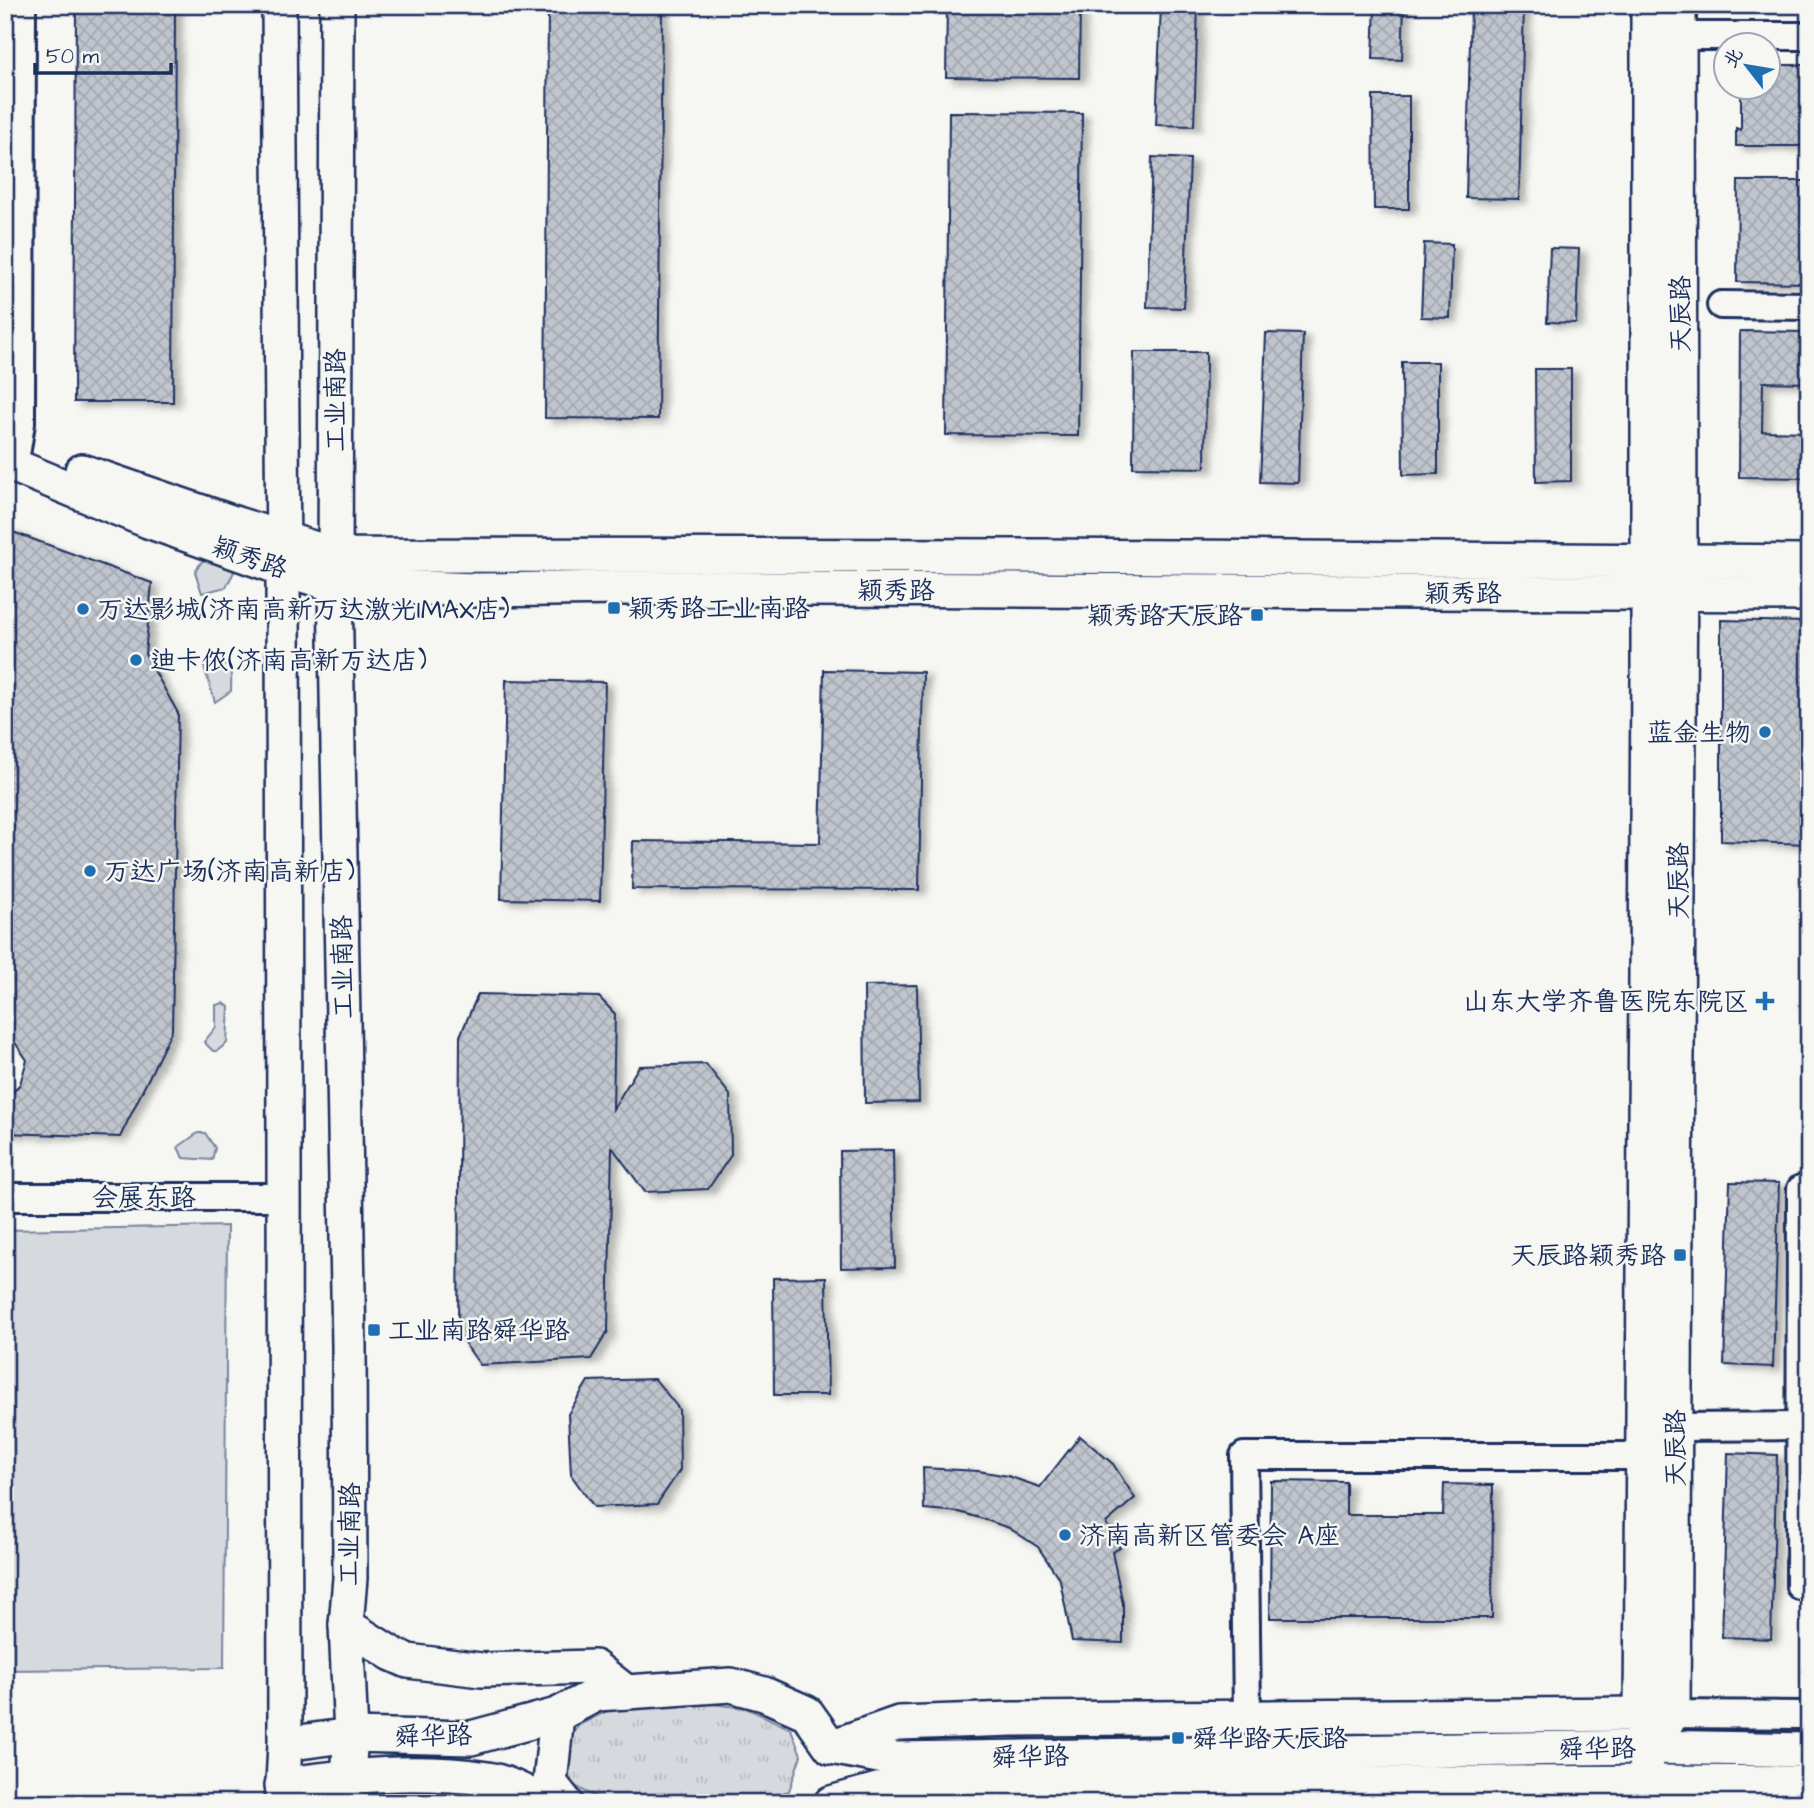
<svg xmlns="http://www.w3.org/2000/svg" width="1814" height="1808" font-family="'Architects Daughter','LXGW WenKai TC',sans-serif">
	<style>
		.park { fill: url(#park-tufts); stroke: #78849e; stroke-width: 2 }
		.garden { fill: #d6d9dd; stroke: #78849e; stroke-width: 2 }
		.building { fill: url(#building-cross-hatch); stroke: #1b2f5e; stroke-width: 2; filter: url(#shadow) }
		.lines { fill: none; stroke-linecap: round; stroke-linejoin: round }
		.minor-casing { stroke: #1b2f5e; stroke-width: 32 }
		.major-casing { stroke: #1b2f5e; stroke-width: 38 }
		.minor { stroke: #f6f6f2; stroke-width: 26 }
		.major { stroke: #f6f6f2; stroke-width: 33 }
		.poi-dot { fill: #1f6fb2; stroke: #f6f6f2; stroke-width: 2.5 }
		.labels { text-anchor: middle; stroke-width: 5; stroke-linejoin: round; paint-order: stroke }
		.street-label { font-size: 26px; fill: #1b2f5e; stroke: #f6f6f2 }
		.poi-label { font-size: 26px; fill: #1b2f5e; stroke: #f6f6f2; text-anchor: start }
	</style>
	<defs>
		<pattern id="park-tufts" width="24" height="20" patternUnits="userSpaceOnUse" patternTransform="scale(1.75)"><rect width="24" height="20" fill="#d6d9dd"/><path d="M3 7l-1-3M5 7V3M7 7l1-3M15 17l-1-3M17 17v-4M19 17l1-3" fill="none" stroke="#b7bbc0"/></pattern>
		<pattern id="building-cross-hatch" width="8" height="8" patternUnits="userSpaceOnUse" patternTransform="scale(1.75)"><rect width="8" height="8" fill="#c0c4cd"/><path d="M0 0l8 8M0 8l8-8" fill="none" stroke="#a4a9b2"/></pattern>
		<filter id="shadow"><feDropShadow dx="7" dy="4" stdDeviation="3.5" flood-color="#0004"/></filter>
	</defs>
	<rect width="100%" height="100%" fill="#f6f6f2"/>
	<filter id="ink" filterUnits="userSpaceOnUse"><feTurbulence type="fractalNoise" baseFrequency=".0143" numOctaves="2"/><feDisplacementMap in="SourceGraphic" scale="14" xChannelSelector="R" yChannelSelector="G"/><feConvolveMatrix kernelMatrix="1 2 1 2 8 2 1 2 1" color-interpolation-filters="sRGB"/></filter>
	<g filter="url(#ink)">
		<polygon class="park" points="687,1701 746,1708 791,1729 801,1755 789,1791 747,1803 606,1803 573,1785 561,1764 566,1741 579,1725 617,1706"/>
		<g class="garden">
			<polygon points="209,559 231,568 234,572 226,587 202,593 195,572 202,561"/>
			<path d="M214 660C235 666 231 672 231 691L215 702 204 667 209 661Z"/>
			<polygon points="224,1003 229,1007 227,1043 217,1051 213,1051 204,1042 216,1027 216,1005"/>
			<polygon points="198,1133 205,1133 215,1148 212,1160 183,1158 178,1147"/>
			<polygon points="227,1226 224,1668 5,1670 5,1230"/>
		</g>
		<g class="building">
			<polygon points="76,5 175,5 173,402 74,402"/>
			<polygon points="548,5 662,5 658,419 545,418"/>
			<polygon points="947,5 1080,5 1079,78 946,77"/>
			<polygon points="1161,5 1198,5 1194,126 1156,125"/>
			<polygon points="1375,5 1404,5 1402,60 1373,59"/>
			<polygon points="1471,5 1524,5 1519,199 1466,198"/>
			<polygon points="1768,65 1809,65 1809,146 1736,146 1736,128 1741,130 1741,88 1768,88"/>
			<polygon points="1373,96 1409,96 1409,209 1374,209"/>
			<polygon points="949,112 1082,113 1078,436 946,435"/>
			<polygon points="1152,157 1190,159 1184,308 1147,307"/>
			<polygon points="1738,181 1809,181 1809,283 1737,282"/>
			<polygon points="1424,243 1452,244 1450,318 1421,317"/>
			<polygon points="1550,248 1579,249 1576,323 1547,322"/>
			<polygon points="1740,331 1809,332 1809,383 1763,382 1762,431 1809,432 1809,478 1739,477"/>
			<polygon points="1266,333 1303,334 1298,483 1260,482"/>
			<polygon points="1134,352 1206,352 1205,468 1133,467"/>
			<polygon points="1402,362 1438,362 1438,474 1403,475"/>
			<polygon points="1535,369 1571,369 1571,481 1536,482"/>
			<polygon points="5,529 152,583 145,654 178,713 172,1030 120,1137 5,1133 5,1097 9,1096 20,1084 27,1060 11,1037 5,1032"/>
			<polygon points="1721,620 1809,622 1809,844 1721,841"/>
			<polygon points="824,670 923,672 919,890 632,889 633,841 820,843"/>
			<polygon points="506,680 605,682 600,901 501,899"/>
			<polygon points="917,985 919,1102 865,1103 864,986"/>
			<polygon points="478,994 599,997 615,1014 613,1109 639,1066 706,1064 730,1095 731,1155 708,1189 645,1192 612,1147 608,1331 591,1359 480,1365 458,1334 460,1036"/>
			<polygon points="893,1150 895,1267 841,1268 840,1151"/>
			<polygon points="1730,1182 1779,1183 1773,1367 1724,1365"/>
			<polygon points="826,1277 828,1395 774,1395 773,1278"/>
			<polygon points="655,1379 679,1409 680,1470 657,1504 594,1507 571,1475 568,1414 588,1381"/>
			<polygon points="1080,1436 1113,1464 1135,1498 1106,1523 1120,1548 1112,1552 1123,1604 1123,1643 1072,1641 1060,1580 1038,1547 1009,1528 983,1519 959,1512 924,1509 923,1468 979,1471 1008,1476 1040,1487"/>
			<polygon points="1728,1453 1777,1455 1771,1639 1722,1637"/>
			<polygon points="1271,1481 1346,1482 1346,1515 1443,1515 1444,1484 1493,1485 1492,1618 1270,1618"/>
		</g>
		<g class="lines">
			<defs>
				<g id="minor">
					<polyline points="1679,36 1809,36"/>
					<polyline points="1721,305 1809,306"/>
					<polyline points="17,449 21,423 22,5"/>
					<polyline points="5,1197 283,1197"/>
					<polyline points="1675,1427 1808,1426"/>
					<polyline points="1800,1586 1801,1189"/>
					<polyline points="1653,1714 1809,1715"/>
					<polyline points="1247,1717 1244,1456 1647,1456"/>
				</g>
				<g id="major">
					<polyline points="279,5 283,569 285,1744 282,1803"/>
					<polyline points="337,5 335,585 349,1346 350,1578 346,1625 351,1735 346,1803"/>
					<polyline points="1648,5 1648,679 1641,1714 1646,1747 1648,1803"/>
					<polyline points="5,462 148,521 283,569 335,585 477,590 620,588 1809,594"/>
					<polyline points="82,471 237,524 335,555 1043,556 1809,562"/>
					<polyline points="346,1625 392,1654 408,1661 481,1670 594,1667 626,1692"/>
					<polyline points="557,1715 550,1783 566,1803"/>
					<polyline points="285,1744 351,1735 471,1738 557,1715 597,1694 731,1685 764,1694 807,1713 831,1747 895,1759 1646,1747 1809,1750"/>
					<polyline points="833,1746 899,1723 1012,1719 1646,1714"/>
					<polyline points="1646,1747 1673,1714 1680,552 1679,5"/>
					<path d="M282 1785C349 1775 419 1769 488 1779 507 1782 529 1795 548 1803"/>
					<polyline points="831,1803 885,1788 927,1787 1648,1782 1809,1783"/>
				</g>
			</defs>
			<use href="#minor" class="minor-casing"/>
			<use href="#major" class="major-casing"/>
			<use href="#minor" class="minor"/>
			<use href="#major" class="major"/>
		</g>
	</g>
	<g class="poi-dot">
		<rect x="607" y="601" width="14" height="14" rx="3.5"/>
		<circle cx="83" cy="609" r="7"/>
		<rect x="1250" y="608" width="14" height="14" rx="3.5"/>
		<circle cx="136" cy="660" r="7"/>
		<circle cx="1765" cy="732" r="7"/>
		<circle cx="90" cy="871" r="7"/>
		<path d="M1761.5 990.5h7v7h7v7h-7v7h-7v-7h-7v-7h7z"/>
		<rect x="1673" y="1248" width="14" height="14" rx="3.5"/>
		<rect x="367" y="1323" width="14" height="14" rx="3.5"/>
		<circle cx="1065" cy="1535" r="7"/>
		<rect x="1171" y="1731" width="14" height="14" rx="3.5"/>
	</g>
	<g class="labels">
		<g class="street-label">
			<text transform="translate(1680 314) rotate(-90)" y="9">天辰路</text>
			<text transform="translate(335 400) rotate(-90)" y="9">工业南路</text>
			<text transform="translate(250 557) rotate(19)" y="9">颖秀路</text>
			<text x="896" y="599">颖秀路</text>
			<text x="1463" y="602">颖秀路</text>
			<text transform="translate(1678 881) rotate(-90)" y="9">天辰路</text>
			<text transform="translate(342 967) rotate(-91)" y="9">工业南路</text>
			<text x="144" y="1206">会展东路</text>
			<text transform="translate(1675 1448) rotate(-90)" y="9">天辰路</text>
			<text transform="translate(349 1534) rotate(-89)" y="9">工业南路</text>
			<text transform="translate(433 1735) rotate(-1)" y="9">舜华路</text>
			<text transform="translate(1597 1748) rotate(-1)" y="9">舜华路</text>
			<text transform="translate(1030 1756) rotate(-1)" y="9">舜华路</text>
		</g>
		<g class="poi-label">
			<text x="628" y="617">颖秀路工业南路</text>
			<text x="97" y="618">万达影城(济南高新万达激光IMAX店)</text>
			<text x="1243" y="624" text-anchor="end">颖秀路天辰路</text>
			<text x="150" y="669">迪卡侬(济南高新万达店)</text>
			<text x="1751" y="741" text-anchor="end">蓝金生物</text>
			<text x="104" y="880">万达广场(济南高新店)</text>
			<text x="1749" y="1010" text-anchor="end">山东大学齐鲁医院东院区</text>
			<text x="1666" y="1264" text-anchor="end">天辰路颖秀路</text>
			<text x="388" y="1339">工业南路舜华路</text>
			<text x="1079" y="1544">济南高新区管委会 A座</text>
			<text x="1192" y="1747">舜华路天辰路</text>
		</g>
	</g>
	<rect width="1814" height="1808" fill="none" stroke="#f6f6f2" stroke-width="28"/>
	<rect x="14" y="14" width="1786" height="1780" fill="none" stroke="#1b2f5e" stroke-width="2.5" filter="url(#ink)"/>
	<g transform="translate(1747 66) rotate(301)"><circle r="33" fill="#f6f6f2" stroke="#9ea6b7" stroke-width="2"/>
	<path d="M0-5L12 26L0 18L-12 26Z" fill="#1f6fb2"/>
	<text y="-10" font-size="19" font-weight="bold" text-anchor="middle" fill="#1b2f5e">北</text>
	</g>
	<path d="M35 63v10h136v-10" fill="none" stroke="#1b2f5e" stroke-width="3.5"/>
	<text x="46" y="63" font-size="21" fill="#1b2f5e" stroke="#f6f6f2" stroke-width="5" paint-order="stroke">50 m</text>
</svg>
